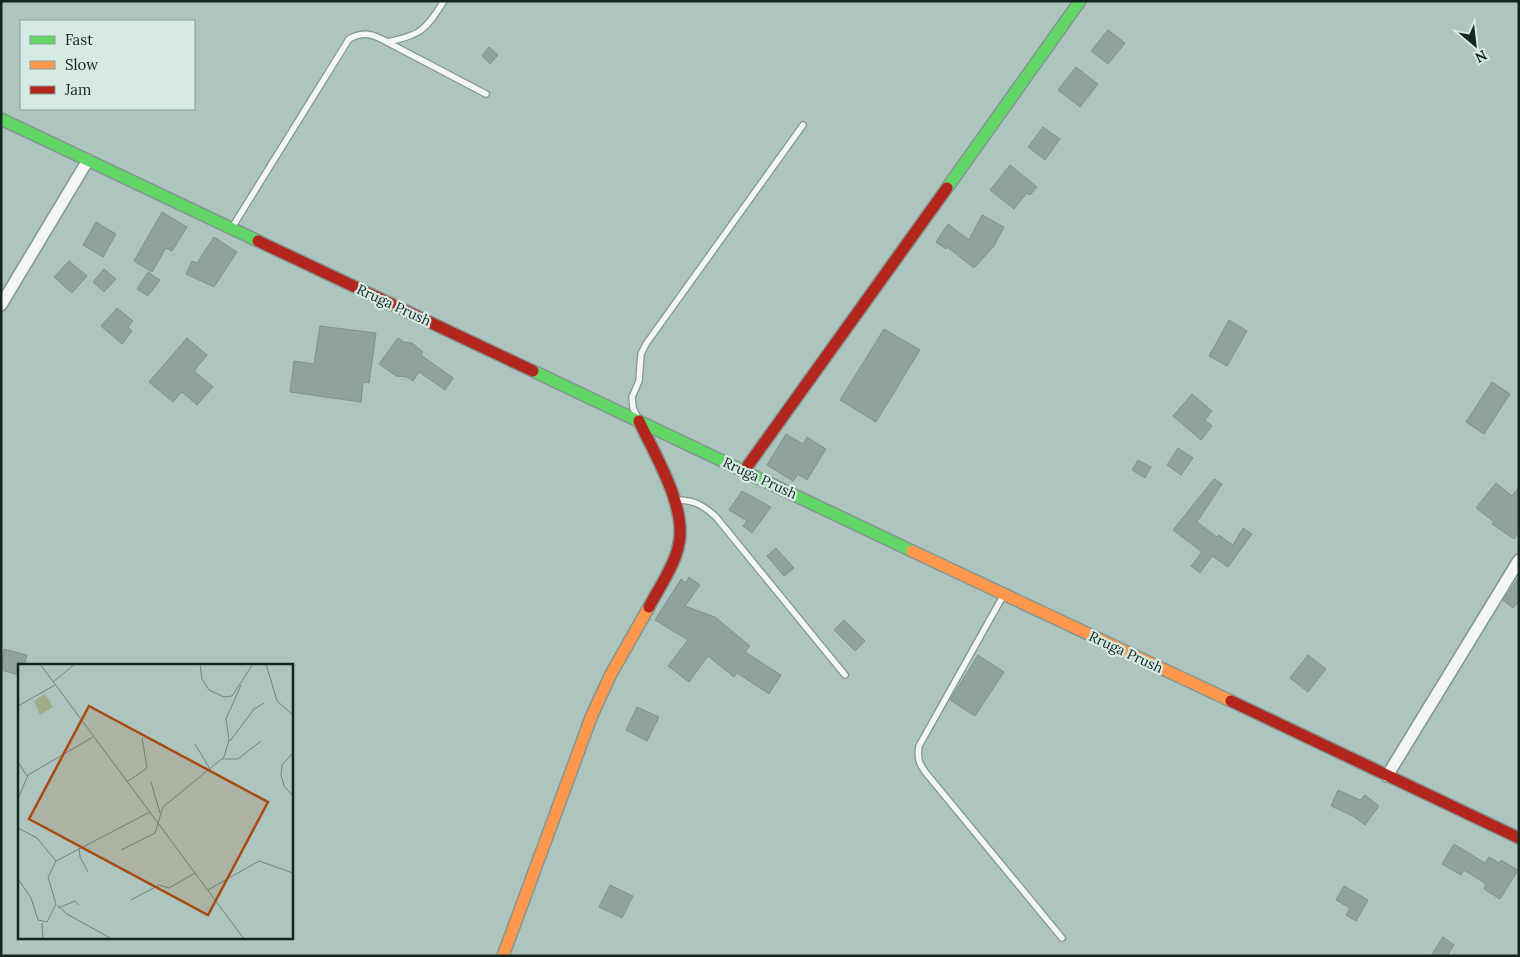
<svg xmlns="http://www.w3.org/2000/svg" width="1520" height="957" font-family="Lora,serif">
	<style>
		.building { fill: #8fa29c; stroke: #80928c }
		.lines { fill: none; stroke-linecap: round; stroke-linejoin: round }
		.lane-casing { stroke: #839690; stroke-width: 8 }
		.street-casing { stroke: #839690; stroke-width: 14 }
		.fast-casing { stroke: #839690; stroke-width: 14 }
		.slow-casing { stroke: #839690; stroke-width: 14 }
		.jam-casing { stroke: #839690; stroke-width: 14 }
		.lane { stroke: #f3f6f5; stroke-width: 5.5 }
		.street { stroke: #f3f6f5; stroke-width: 11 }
		.fast { stroke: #63d668; stroke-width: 11 }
		.slow { stroke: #ff974d; stroke-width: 11 }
		.jam { stroke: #b3261e; stroke-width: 11 }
		.labels { text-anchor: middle; stroke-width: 4.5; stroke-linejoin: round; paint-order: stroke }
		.street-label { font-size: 14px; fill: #152621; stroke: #d5eae3 }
		.inset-road { fill: none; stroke: #70857f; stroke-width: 1 }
		.view { fill: #a94a12; fill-opacity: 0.15; stroke: #a94a12; stroke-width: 2.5 }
		.inset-edge { fill: none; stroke: #152621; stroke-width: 2.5 }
	</style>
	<rect width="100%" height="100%" fill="#adc5be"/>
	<g class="building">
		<polygon points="1108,30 1125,43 1108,64 1091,51"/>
		<polygon points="489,47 498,55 490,64 482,56"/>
		<polygon points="1076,67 1098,84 1080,107 1058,90"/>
		<polygon points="1043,127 1060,139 1045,160 1028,147"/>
		<polygon points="1010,165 1037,187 1030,195 1027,193 1014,209 990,190"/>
		<polygon points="162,212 187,227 172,251 166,248 152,272 134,261"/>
		<polygon points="982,215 1004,227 994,246 974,268 947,247 946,249 936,242 948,224 969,240"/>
		<polygon points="96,222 116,234 103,257 83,245"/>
		<polygon points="214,237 237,252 214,287 186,274 192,261 197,263"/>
		<polygon points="69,261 87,276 72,293 54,277"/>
		<polygon points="104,269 116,279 104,292 93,282"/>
		<polygon points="148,272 160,280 148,296 137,289"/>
		<polygon points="117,308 133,321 128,327 132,331 122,344 101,326"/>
		<polygon points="1229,320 1247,331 1227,366 1209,356"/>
		<polygon points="320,326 376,333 369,383 363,382 361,402 290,392 294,361 314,364"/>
		<polygon points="884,329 920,350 876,422 840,400"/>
		<polygon points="187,338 207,355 194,371 213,387 197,405 182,392 173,402 149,382"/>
		<polygon points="398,338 404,342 412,343 423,352 421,355 453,378 445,390 419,372 413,381 407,377 396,376 379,364"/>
		<polygon points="1492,382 1510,394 1484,434 1466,422"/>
		<polygon points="1192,394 1212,411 1205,420 1212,426 1201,440 1173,416"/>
		<polygon points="786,434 803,444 807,437 826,449 807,480 798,474 793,481 767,465"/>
		<polygon points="1178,448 1193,458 1181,475 1167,465"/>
		<polygon points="1138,460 1151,467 1145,478 1132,470"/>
		<polygon points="1214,479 1222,484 1197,522 1217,537 1219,535 1233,545 1243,528 1252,534 1228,567 1212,556 1200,573 1191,566 1202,552 1173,530"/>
		<polygon points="1496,483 1512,496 1519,487 1519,532 1514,539 1492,524 1494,522 1476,508"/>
		<polygon points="742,491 771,507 752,533 743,526 747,521 729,510"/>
		<polygon points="776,548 794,568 784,576 767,556"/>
		<polygon points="689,577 700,585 685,606 715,617 750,646 745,652 781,675 769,694 737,673 734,677 708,656 689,682 668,666 688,640 655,620 681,579 686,583"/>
		<polygon points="1519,577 1519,601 1513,608 1503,600"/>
		<polygon points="844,620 865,641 855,651 834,630"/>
		<polygon points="4,649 27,655 24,666 19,666 19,675 1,670"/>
		<polygon points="978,655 1004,672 975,716 950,700"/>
		<polygon points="1308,655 1326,669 1308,692 1290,678"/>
		<polygon points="637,707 659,717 647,741 626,730"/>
		<polygon points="1338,790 1360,800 1365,795 1379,806 1365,825 1353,816 1331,806"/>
		<polygon points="1454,844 1485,863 1489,857 1499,863 1501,860 1518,870 1500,899 1484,889 1486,884 1464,870 1461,875 1442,864"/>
		<polygon points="610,885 633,896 622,918 599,907"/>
		<polygon points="1344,886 1368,900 1356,921 1346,915 1350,908 1336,900"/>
		<polygon points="1443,937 1454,945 1447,956 1431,956"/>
	</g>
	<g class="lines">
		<defs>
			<g id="lane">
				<polyline points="387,42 486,94"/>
				<path d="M233 226 349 39C364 31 373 34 387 42 422 35 425 30 444 1"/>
				<polyline points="637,416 633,408 632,397 639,381 641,354 646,344 803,125"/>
				<path d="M677 500C695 500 704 506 716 517L845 675"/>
				<path d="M1003 596 919 746C917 758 919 764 926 773L1062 938"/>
			</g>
			<g id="street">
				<polyline points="1,305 88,160"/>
				<polyline points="1387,776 1519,560"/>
			</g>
			<g id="fast">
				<polyline points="1,119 258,241"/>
				<polyline points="947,188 1080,1"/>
				<polyline points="533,371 912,551"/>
			</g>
			<g id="slow">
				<polyline points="912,551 1231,701"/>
				<polyline points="503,956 592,715 611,674 649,607"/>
			</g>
			<g id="jam">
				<polyline points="258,241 533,371"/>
				<path d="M639 421C655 455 689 510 678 548 673 568 659 588 649 607"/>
				<polyline points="744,471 947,188"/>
				<polyline points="1231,701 1519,838"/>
			</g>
		</defs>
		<use href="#lane" class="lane-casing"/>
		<use href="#street" class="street-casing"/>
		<use href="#fast" class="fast-casing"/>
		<use href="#slow" class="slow-casing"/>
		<use href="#jam" class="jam-casing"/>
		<use href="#lane" class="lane"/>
		<use href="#street" class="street"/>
		<use href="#fast" class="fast"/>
		<use href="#slow" class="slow"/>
		<use href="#jam" class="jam"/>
	</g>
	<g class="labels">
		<g class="street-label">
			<text transform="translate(394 305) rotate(25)" y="5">Rruga Prush</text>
			<text transform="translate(760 478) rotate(25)" y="5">Rruga Prush</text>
			<text transform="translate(1126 652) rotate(25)" y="5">Rruga Prush</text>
		</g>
	</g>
	<g transform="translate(18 664)">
		<rect width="275" height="275" fill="#adc5be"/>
		<path d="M27 30 35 43 22 51 16 37Z" fill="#9fad88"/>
		<path class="inset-road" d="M22 0 226 275M182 0 184 15 191 26 206 33 214 32 235 0M248 0 259 37 275 51M35 18 57 0M0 42 37 21M212 77 236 45 246 39M177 80 192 105M275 89 264 101 263 111 266 122 275 132M204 95H220L243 77M0 98 9 112M109 118 129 104 124 74M133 118 142 149M0 135 10 111 75 73M0 164 19 174 38 197 132 148M61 184 62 193 70 208M103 186 137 169 145 143 206 93 211 76 208 55 223 21M0 215 13 234 20 256 29 258 38 240 30 213 38 197M190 226 241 197 275 209M113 236 141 221 151 224 177 209M39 241 49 250 94 275M40 244 57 237 61 241M24 259 25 275"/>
		<path class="view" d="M71 42 250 138 190 251 11 155Z"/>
		<rect width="275" height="275" class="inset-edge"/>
	</g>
	<rect width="1520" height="957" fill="none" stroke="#152621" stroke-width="5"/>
	<rect x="20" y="20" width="175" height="90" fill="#d5eae3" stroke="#889c95"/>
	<rect x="30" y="36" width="25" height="8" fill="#63d668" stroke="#889c95"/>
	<text x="65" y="45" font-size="15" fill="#152621">Fast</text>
	<rect x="30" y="61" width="25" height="8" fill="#ff974d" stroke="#889c95"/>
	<text x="65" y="70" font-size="15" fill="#152621">Slow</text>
	<rect x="30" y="86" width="25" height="8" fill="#b3261e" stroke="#889c95"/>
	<text x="65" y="95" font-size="15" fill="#152621">Jam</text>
	<g transform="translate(1475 45) rotate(152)" stroke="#d5eae3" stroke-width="4" paint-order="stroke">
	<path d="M0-4L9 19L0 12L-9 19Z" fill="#152621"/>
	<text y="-8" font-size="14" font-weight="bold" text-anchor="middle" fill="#152621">N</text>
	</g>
</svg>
